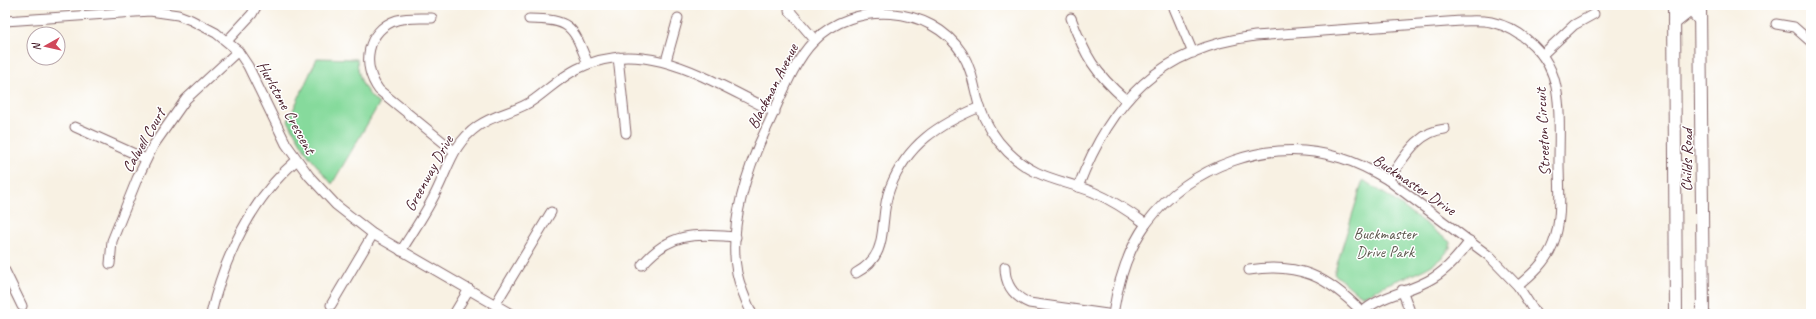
<svg xmlns="http://www.w3.org/2000/svg" width="1816" height="319" font-family="Caveat,sans-serif">
	<style>
		.green { fill: #86da9c; stroke: #687c64 }
		.lines { fill: none; stroke-linecap: round; stroke-linejoin: round }
		.minor-casing { stroke: #87686b; stroke-width: 11 }
		.major-casing { stroke: #87686b; stroke-width: 14 }
		.minor { stroke: #fff; stroke-width: 9 }
		.major { stroke: #fff; stroke-width: 12 }
		.labels { text-anchor: middle; stroke-width: 3; stroke-linejoin: round; paint-order: stroke }
		.street-label { font-size: 16px; fill: #4a1f2b; stroke: #fff }
		.park-label { font-size: 16px; fill: #5c574d; stroke: #fff }
	</style>
	<rect width="100%" height="100%" fill="#fff"/>
	<filter id="ink" filterUnits="userSpaceOnUse"><feTurbulence type="fractalNoise" baseFrequency=".025" numOctaves="2"/><feDisplacementMap in="SourceGraphic" scale="8" xChannelSelector="R" yChannelSelector="G"/><feConvolveMatrix kernelMatrix="1 2 1 2 8 2 1 2 1" color-interpolation-filters="sRGB"/></filter>
	<filter id="wash" filterUnits="userSpaceOnUse"><feTurbulence type="fractalNoise" baseFrequency=".012" numOctaves="4" result="noise"/><feDisplacementMap in="SourceGraphic" scale="16" xChannelSelector="R" yChannelSelector="G"/><feGaussianBlur stdDeviation="0.9" result="paint"/><feColorMatrix in="noise" values="0 0 0 0 0 0 0 0 0 0 0 0 0 0 0 0 0 1.4 0 .05"/><feComposite in="paint" operator="in"/></filter>
	<g filter="url(#wash)">
		<rect width="100%" height="100%" fill="#f8f1e3"/>
		<g class="green">
			<path d="M317 58 357 59C358 79 364 91 379 104L332 184 308 155 288 121Z"/>
			<path d="M1363 180 1391 198 1450 242V248C1434 271 1407 275 1383 286 1376 289 1369 296 1361 295 1355 293 1341 278 1334 274Z"/>
		</g>
	</g>
	<g filter="url(#ink)">
		<g class="lines">
			<defs>
				<g id="minor">
					<polyline points="1174,8 1193,53"/>
					<polyline points="789,10 815,40"/>
					<path d="M432 18C420 18 408 17 397 20 366 30 361 66 379 90L454 151"/>
					<path d="M1071 18C1085 56 1095 73 1126 100"/>
					<path d="M529 19C572 19 573 27 588 64"/>
					<polyline points="5,21 150,11 178,15 191,20 216,33 238,51 248,66 286,144 309,176 336,205 373,234 511,314"/>
					<polyline points="1776,24 1794,27 1811,42"/>
					<polyline points="227,41 252,14 257,5"/>
					<polyline points="1542,55 1574,25 1594,14"/>
					<polyline points="618,57 626,133"/>
					<polyline points="666,61 678,18"/>
					<polyline points="75,127 146,159"/>
					<path d="M1388 180C1403 160 1417 131 1445 129"/>
					<path d="M1078 187C1111 101 1160 48 1255 36L1461 21C1471 21 1481 20 1491 22 1523 29 1550 55 1556 87 1561 111 1559 138 1559 163 1559 189 1563 219 1553 244 1546 262 1532 274 1518 286"/>
					<path d="M401 251C414 230 428 210 438 188 450 163 454 143 478 126 496 113 518 112 535 99 549 89 561 77 577 69 645 34 713 83 775 112"/>
					<polyline points="110,264 112,241 137,179 153,146 186,99 238,51"/>
					<path d="M642 265C671 231 695 234 736 237"/>
					<path d="M1005 267C1005 284 1013 296 1029 303L1107 314"/>
					<path d="M1249 270C1299 262 1328 277 1362 312"/>
					<polyline points="5,271 22,306"/>
					<path d="M856 273C893 253 877 221 890 188 907 144 939 124 980 107"/>
					<polyline points="1402,290 1411,314"/>
					<polyline points="331,305 373,234"/>
					<polyline points="495,305 551,212"/>
					<path d="M211 314C224 257 252 198 297 160"/>
					<polyline points="454,314 469,289"/>
					<path d="M752 314C746 301 740 287 737 273 728 227 747 168 767 127 780 100 793 62 814 41 854 0 931 5 962 53 972 69 974 87 979 105 985 123 995 139 1008 152 1035 179 1060 179 1093 192 1112 200 1130 212 1146 224"/>
					<path d="M1113 314C1118 282 1127 251 1146 224 1190 165 1270 136 1341 158 1358 163 1373 171 1388 180L1489 256 1518 286 1536 314"/>
					<path d="M1360 314C1381 294 1409 293 1433 278 1448 269 1459 255 1470 241"/>
				</g>
				<g id="major">
					<polyline points="1674,5 1676,314"/>
					<polyline points="1700,5 1703,314"/>
					<polyline points="1674,23 1689,11 1693,12 1700,20"/>
				</g>
			</defs>
			<use href="#minor" class="minor-casing"/>
			<use href="#major" class="major-casing"/>
			<use href="#minor" class="minor"/>
			<use href="#major" class="major"/>
		</g>
	</g>
	<g class="labels">
		<g class="street-label">
			<text transform="translate(772 86) rotate(-63)" y="6">Blackman Avenue</text>
			<text transform="translate(287 107) rotate(61)" y="6">Hurlstone Crescent</text>
			<text transform="translate(1542 132) rotate(-93)" y="6">Streeton Circuit</text>
			<text transform="translate(143 140) rotate(-60)" y="6">Calwell Court</text>
			<text transform="translate(1686 160) rotate(-90)" y="6">Childs Road</text>
			<text transform="translate(428 173) rotate(-61)" y="6">Greenway Drive</text>
			<text transform="translate(1415 184) rotate(34)" y="6">Buckmaster Drive</text>
		</g>
		<g class="park-label">
			<text x="1385" y="239">Buckmaster<tspan x="1385" dy="18">Drive Park</tspan></text>
		</g>
	</g>
	<rect width="1816" height="319" fill="none" stroke="#fff" stroke-width="20"/>
	<g transform="translate(46 46) rotate(262)"><circle r="19" fill="#ffffff" stroke="#b7a5aa"/>
	<path d="M0-3L7 15L0 10L-7 15Z" fill="#d1495b"/>
	<text y="-6" font-size="11" font-weight="bold" text-anchor="middle" fill="#4a1f2b">N</text>
	</g>
</svg>
